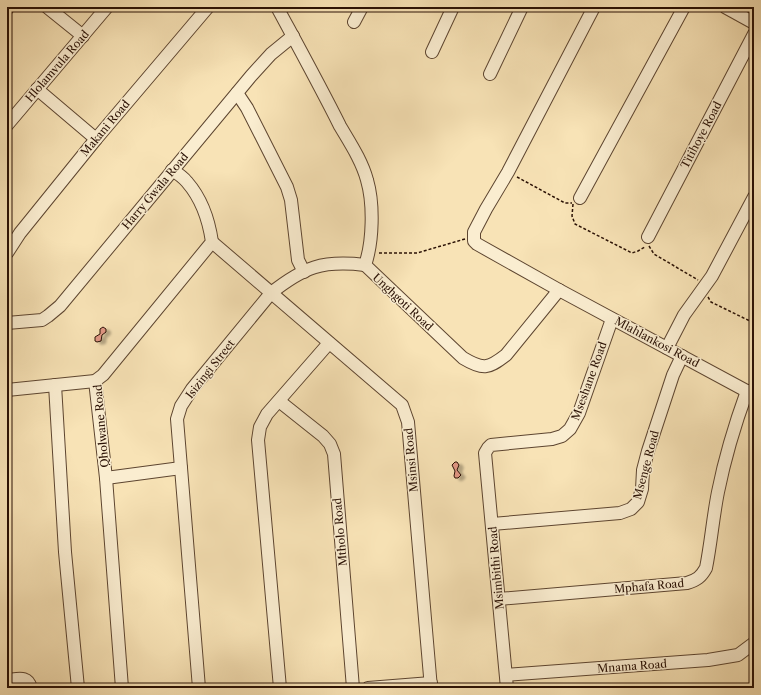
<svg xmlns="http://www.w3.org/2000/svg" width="761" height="695" font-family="'Libre Caslon Text',serif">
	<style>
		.building { fill: #e39886; stroke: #291004; filter: url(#shadow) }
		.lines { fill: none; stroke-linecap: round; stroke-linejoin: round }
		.minor-casing { stroke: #5d4530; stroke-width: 14 }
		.path { stroke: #291004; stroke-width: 1.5; stroke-dasharray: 3 2; stroke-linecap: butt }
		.minor { stroke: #faedd0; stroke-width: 12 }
		.labels { text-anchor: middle; stroke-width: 3; stroke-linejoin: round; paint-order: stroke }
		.street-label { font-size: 11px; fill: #291004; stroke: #faedd0 }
	</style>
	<defs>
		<filter id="shadow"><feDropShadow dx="4.5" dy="2.5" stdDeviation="1" flood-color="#0004"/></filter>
	</defs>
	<rect width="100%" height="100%" fill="#f8e3b6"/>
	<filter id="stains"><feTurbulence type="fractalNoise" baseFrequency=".005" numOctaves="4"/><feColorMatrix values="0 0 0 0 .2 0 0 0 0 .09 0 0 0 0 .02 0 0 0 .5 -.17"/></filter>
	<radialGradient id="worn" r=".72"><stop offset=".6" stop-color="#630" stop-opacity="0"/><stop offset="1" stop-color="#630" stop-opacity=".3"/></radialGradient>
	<g class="building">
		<polygon points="103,327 106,329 106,332 102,335 101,341 97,342 95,341 95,337 100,334 100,329"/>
		<polygon points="455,462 457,462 459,465 457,470 461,475 458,478 455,478 454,476 455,471 452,465"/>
	</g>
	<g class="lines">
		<defs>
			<g id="minor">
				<polyline points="47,7 83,36"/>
				<path d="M277 7C298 46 320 86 340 126 350 143 362 161 367 180 374 204 373 242 365 265"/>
				<polyline points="594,7 508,172 486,209 474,232 474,241 477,244 559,290 754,395"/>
				<polyline points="725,7 754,23"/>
				<polyline points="7,9 8,7"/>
				<polyline points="354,22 362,7"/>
				<polyline points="432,52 453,7"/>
				<polyline points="490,74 522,7"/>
				<polyline points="37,89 96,139"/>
				<polyline points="237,93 247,108 287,187 291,200 298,260 304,272"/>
				<polyline points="7,125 107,7"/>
				<polyline points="580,198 684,7"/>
				<polyline points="648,237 754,34"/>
				<polyline points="212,242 402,405 408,422 431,688"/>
				<polyline points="7,253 20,233 96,139 208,7"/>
				<path d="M365 265 463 358C483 370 488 369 506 355L559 290"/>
				<polyline points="7,323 42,320 48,316 60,306 251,76 271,54 293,36"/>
				<polyline points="667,348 684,315 712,276 754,197"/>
				<polyline points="95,381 106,478 122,688"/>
				<polyline points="55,385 65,552 78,688"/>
				<path d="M7 390 95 381 103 375 212 242C209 221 201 198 187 182 183 177 177 173 172 170"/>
				<polyline points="279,401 323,436 330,444 334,454 353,688"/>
				<polyline points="106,478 181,468"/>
				<polyline points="492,524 620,513 631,509 638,502 642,489 643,470 648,451 673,375 682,356"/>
				<path d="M499 599 687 583C697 580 701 577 706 568 711 543 713 517 718 492 725 457 735 424 747 391"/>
				<polyline points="506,675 708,660 738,655 754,643"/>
				<path d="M7 680C18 679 28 675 31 688"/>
				<path d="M199 688 177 419 181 406 192 389 271 293C304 267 322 260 365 265"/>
				<polyline points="280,688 258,440 260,427 267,414 329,343"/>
				<polyline points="368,688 431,683"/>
				<polyline points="507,688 485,453 488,448 491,445 552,439 562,436 570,429 579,413 612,319"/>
			</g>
		</defs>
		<use href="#minor" class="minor-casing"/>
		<g class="path">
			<polyline points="517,177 565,203 572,203"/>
			<polyline points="573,204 572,216 575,224 632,253 638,251 645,247"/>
			<polyline points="649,246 654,254 698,280"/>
			<polyline points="379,253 417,253 465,239"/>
			<polyline points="708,297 711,302 754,323"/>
		</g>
		<use href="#minor" class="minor"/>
	</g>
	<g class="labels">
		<g class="street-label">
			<text transform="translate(57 66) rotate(-49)" y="4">Hlolamvula Road</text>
			<text transform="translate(105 128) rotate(-50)" y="4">Makani Road</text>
			<text transform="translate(701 135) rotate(-62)" y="4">Titihoye Road</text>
			<text transform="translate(155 191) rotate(-50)" y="4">Harry Gwala Road</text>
			<text transform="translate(403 302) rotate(43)" y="4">Unghgoti Road</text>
			<text transform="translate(657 342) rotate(28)" y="4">Mlahlankosi Road</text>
			<text transform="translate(210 369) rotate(-52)" y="4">Isizingi Street</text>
			<text transform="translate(589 381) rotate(-70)" y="4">Mseshane Road</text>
			<text transform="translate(101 426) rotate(-95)" y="4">Qholwane Road</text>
			<text transform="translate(411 460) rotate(-95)" y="4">Msinsi Road</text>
			<text transform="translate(646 465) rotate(-75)" y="4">Msenge Road</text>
			<text transform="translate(340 532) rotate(-95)" y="4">Mtholo Road</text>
			<text transform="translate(496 568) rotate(-95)" y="4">Msimbithi Road</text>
			<text transform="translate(649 586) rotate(-5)" y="4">Mphafa Road</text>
			<text transform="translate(632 666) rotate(-4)" y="4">Mnama Road</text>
		</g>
	</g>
	<rect width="761" height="695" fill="none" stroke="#f8e3b6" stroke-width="24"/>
	<rect x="8" y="8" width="745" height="679" fill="none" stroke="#291004" stroke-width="2"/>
	<rect x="12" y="12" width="737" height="671" fill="none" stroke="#291004"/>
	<rect width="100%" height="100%" filter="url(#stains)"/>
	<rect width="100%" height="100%" fill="url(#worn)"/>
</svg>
